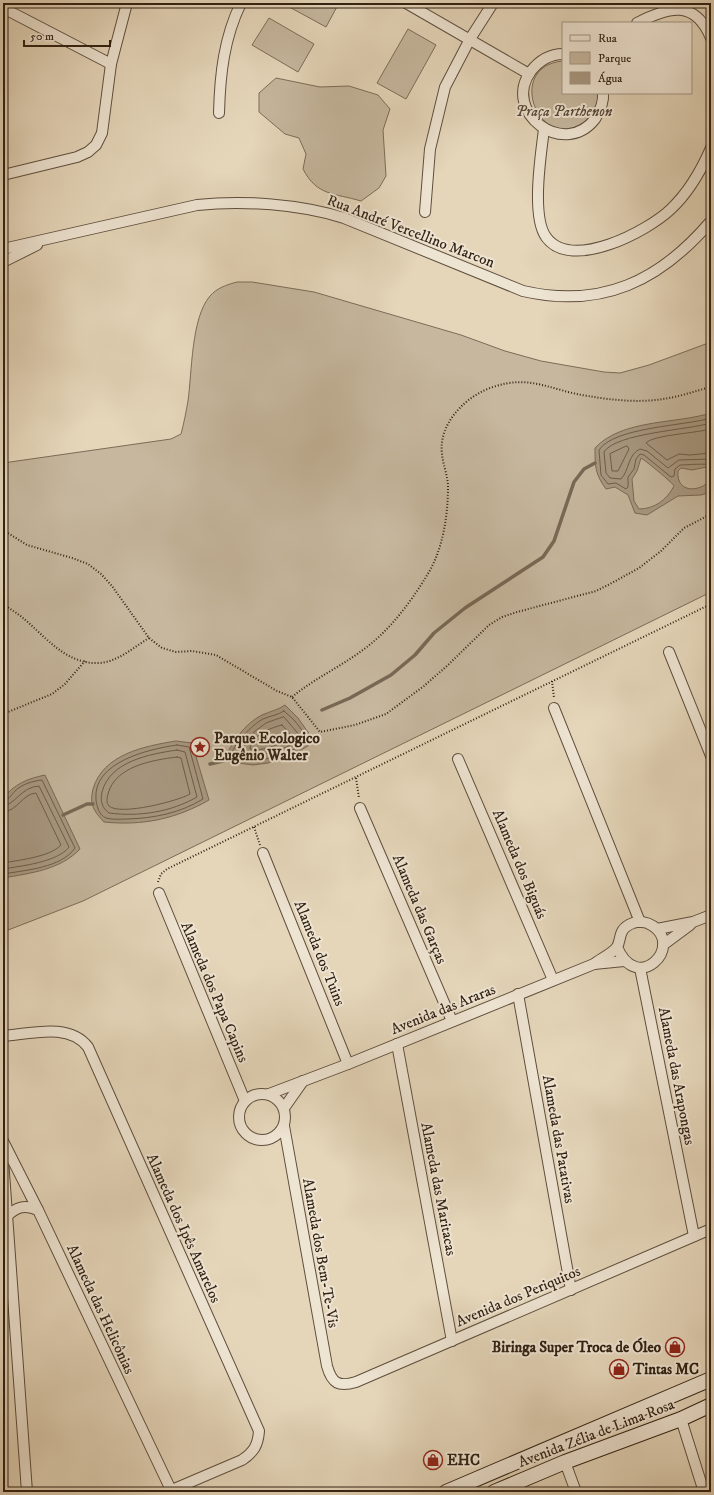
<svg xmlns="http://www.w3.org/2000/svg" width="714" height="1495" font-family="'IM FELL DW Pica',serif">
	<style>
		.green { fill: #c6b79e; stroke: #7c6c58 }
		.water { fill: #a89881; stroke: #786855; fill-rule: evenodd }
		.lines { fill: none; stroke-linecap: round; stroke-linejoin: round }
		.shore { stroke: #6c5c4a; stroke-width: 1 }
		.stream { stroke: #786855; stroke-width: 3.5 }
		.street-casing { stroke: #5e4e3d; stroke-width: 12 }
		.secondary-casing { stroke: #312113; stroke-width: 16 }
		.path { stroke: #312113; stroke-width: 2; stroke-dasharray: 1 2; stroke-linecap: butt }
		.street { stroke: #eee4d2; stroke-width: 10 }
		.secondary { stroke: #eee4d2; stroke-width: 14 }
		.labels { text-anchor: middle; stroke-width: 4; stroke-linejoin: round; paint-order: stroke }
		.park-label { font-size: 15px; font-style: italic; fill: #564636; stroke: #eee4d2 }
		.street-label { font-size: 15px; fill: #312113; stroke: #eee4d2 }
		.poi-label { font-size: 15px; font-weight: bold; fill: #312113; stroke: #eee4d2; text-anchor: start }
	</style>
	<rect width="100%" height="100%" fill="#e5d6ba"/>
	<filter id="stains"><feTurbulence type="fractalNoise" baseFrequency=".005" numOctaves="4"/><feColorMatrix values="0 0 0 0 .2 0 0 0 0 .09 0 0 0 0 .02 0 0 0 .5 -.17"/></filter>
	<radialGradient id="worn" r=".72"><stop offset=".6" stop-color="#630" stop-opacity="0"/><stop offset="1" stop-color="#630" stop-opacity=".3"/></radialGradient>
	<g class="green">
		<polygon points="282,3 339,3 326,27"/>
		<polygon points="269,18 314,44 298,72 252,45"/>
		<polygon points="408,29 436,45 406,99 377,83"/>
		<path d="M563 61V93H598C599 104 594 115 584 122 539 155 504 66 563 61Z"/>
		<path d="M276 78 320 87 349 86 378 95 390 109 383 130 386 176 379 188 361 201C334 193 317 196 303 169L306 154 299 138 285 134 259 112V93Z"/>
		<path d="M237 282H252L314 292 461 335 505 351 541 361 604 372 620 373 649 365 711 342V592L83 901 3 932V463L171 439 181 434C184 423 186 412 188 401 192 373 191 318 210 296 217 288 226 285 237 282Z"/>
	</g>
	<g class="water">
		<path d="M711 413V471L707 467 692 470 681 468 678 471C676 493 699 493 711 480V492L701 495 678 496 647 515 635 513 628 495 615 487 606 489C595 474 595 466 595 448 622 419 676 424 711 413ZM641 458C646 461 673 483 674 486 667 500 654 509 639 509L634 501 632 479 637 471Z"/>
		<path d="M285 705 298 718 312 738 308 746 297 752 268 763 253 765 223 761C232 743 244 724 262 715 271 711 278 710 285 705Z"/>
		<path d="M176 741 192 743 209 800C176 819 142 826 104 822 94 811 89 805 93 789 103 754 145 746 176 741Z"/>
		<path d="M45 775 80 849C60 870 31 873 3 878V798C15 784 26 779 45 775Z"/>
	</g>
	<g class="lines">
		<g class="shore">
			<path d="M711 418C685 426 614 427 599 450L601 475 608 484 616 483 626 489 628 487V477L634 469 636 459 640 454 644 455 671 477 674 476 675 469 680 465C686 465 707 463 711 465"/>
			<path d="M711 423C688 430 616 433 604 452L606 473 610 478 621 479C629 471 628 454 640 449L647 451 668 468 679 460 711 459"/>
			<path d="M711 429C697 433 653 435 646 443L667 460 679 454 690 455 711 453"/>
			<polygon points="627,446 629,449 618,471 612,471 610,454"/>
			<path d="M284 711 295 721 307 737 305 743C281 758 259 764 231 757 232 745 253 724 263 719 270 716 278 715 284 711Z"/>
			<path d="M284 717 301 737 300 740C283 750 259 760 240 752L254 732 266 723Z"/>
			<path d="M282 725 292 736 291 738C281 743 261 753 250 749 252 735 270 728 282 725Z"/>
			<path d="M177 745 189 747 203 799C180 813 155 818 128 819 122 819 112 820 106 818 99 815 97 807 96 800 92 762 149 749 177 745Z"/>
			<path d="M177 750 185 752 197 797C171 812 139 817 109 813 102 808 100 801 102 792 110 761 150 754 177 750Z"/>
			<path d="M177 757 181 758 190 794C178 801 120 816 109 806 106 803 107 798 108 794 115 766 153 760 177 757Z"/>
			<path d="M3 801C9 800 11 795 15 791 22 784 33 781 42 780L75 848C61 868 26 870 3 874"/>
			<path d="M3 806C15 805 21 787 39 786L69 847C58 862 21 866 3 869"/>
			<path d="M3 812C18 811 22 794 36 793L61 845C50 857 19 860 3 863"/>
		</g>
		<g class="stream">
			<polyline points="322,710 350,698 391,675 415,655 434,633 465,608 543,557 554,541 574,482 584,469 595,463"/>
			<polyline points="210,764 223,761"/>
			<polyline points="63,815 87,804 93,804"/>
		</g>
		<defs>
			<g id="street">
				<polyline points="406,3 529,74"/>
				<polyline points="3,8 111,64"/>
				<path d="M637 23C670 6 695 0 711 38"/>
				<path d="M563 54C550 54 539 61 531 71 501 112 564 159 595 119 600 111 604 102 603 93"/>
				<path d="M219 113C220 74 224 38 241 3"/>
				<path d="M544 129C541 154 531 216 546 237 571 272 648 231 671 209 689 192 701 171 711 148"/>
				<polyline points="3,175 77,157 88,152 96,145 102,133 111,64 127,3"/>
				<polyline points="425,212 430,149 445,87 470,39 493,3"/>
				<path d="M3 249 197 205C243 200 300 204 344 218L523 291C602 309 660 281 711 221"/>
				<polyline points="3,262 37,245"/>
				<polyline points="669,652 711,756"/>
				<polyline points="554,708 640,922"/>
				<polyline points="458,759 553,980"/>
				<polyline points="360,808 452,1021"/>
				<polyline points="263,853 348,1064"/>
				<polyline points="159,893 245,1101"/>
				<polyline points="657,929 693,922 711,915"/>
				<polyline points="663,945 690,925"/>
				<polyline points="594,964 624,961"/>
				<polyline points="640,968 694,1236"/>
				<polyline points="518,994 571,1290"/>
				<path d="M3 1036C30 1034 69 1022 88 1047L259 1431C258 1445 254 1452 242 1460L167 1492"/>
				<polyline points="397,1044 452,1341"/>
				<circle cx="262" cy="1117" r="23"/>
				<path d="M269 1094 348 1064 594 964C600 959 612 954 617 947 622 939 617 929 633 923 639 921 647 922 653 926 684 947 637 995 617 947"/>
				<polyline points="284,1108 303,1081"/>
				<path d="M284 1126 327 1366C332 1384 339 1387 356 1382L711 1229"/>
				<polyline points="3,1141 38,1210 171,1490"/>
				<polyline points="3,1159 27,1492"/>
				<path d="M6 1217C16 1207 25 1204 38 1210"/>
				<polyline points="681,1419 704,1492"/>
				<polyline points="565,1462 576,1492"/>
			</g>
			<g id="secondary">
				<polyline points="446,1492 711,1379"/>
				<polyline points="494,1492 565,1462 681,1419 711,1405"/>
			</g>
		</defs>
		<use href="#street" class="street-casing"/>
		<use href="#secondary" class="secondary-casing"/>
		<g class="path">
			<polyline points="3,530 27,545 72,558 88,564 101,574 112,586 149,638 162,648 176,652 192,651 216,655 277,691 292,697 320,732 355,725 386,714 424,686 448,665 489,625 502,617 517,612 596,591 610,584 639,568 661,551 684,528 711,514"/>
			<path d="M3 604C10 609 17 613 23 618 46 637 66 665 100 663 119 661 134 647 149 638"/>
			<polyline points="552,681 554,698"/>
			<path d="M292 697C314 679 338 668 360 652 389 632 411 602 429 572 443 548 448 515 448 487 448 476 443 465 442 454 438 423 467 395 493 387 531 374 552 391 588 396 611 400 639 403 663 399 679 397 695 391 711 387"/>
			<polyline points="3,714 52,694 65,684 85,661"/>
			<polyline points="356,778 359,798"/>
			<polyline points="254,827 260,845"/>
			<polyline points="158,882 161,874 167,869 711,604"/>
		</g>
		<use href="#street" class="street"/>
		<use href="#secondary" class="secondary"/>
	</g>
	<defs>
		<symbol id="sight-ring" viewBox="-11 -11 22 22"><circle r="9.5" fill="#eee4d2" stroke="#8f2418" stroke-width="1.5"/><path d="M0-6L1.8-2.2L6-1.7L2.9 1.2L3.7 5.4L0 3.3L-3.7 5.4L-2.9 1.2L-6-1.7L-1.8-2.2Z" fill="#8f2418"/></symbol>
		<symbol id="shop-ring" viewBox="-11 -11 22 22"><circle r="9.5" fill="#eee4d2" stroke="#8f2418" stroke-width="1.5"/><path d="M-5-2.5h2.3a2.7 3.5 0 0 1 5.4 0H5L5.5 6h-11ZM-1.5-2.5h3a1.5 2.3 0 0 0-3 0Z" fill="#8f2418"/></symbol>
	</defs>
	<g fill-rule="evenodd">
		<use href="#sight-ring" x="189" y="736" width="22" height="22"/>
		<use href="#shop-ring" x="664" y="1336" width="22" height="22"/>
		<use href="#shop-ring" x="608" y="1358" width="22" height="22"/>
		<use href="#shop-ring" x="422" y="1449" width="22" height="22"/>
	</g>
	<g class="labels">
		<g class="park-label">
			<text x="564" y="116">Praça Parthenon</text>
		</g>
		<g class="street-label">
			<text transform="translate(411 231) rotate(21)" y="5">Rua André Vercellino Marcon</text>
			<text transform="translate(520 864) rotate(67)" y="5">Alameda dos Biguás</text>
			<text transform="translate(420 909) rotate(67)" y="5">Alameda das Garças</text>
			<text transform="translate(320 953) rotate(68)" y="5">Alameda dos Tuins</text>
			<text transform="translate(215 992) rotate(67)" y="5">Alameda dos Papa Capins</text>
			<text transform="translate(443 1009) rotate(-22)" y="5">Avenida das Araras</text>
			<text transform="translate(677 1076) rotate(79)" y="5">Alameda das Arapongas</text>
			<text transform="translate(559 1139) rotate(80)" y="5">Alameda das Patativas</text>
			<text transform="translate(439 1189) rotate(79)" y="5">Alameda das Maritacas</text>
			<text transform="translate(184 1228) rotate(66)" y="5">Alameda dos Ipês Amarelos</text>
			<text transform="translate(321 1253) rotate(80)" y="5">Alameda dos Bem-Te-Vis</text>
			<text transform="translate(518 1296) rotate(-23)" y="5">Avenida dos Periquitos</text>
			<text transform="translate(101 1309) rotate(65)" y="5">Alameda das Helicônias</text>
			<text transform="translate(596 1433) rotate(-21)" y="5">Avenida Zélia de Lima Rosa</text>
		</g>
		<g class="poi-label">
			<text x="214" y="743">Parque Ecologico<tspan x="214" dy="17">Eugênio Walter</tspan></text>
			<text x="661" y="1352" text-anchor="end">Biringa Super Troca de Óleo</text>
			<text x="633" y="1374">Tintas MC</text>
			<text x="447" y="1465">EHC</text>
		</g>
	</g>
	<rect width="714" height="1495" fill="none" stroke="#e5d6ba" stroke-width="16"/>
	<rect x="4" y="4" width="706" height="1487" fill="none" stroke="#312113" stroke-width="2"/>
	<rect x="8" y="8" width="698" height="1479" fill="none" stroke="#312113"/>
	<rect x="562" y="22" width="130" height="72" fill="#eee4d2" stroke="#a29686"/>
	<rect x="570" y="35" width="20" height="6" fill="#eee4d2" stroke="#a29686"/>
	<text x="598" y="42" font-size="12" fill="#312113">Rua</text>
	<rect x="570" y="52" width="20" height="12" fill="#c6b79e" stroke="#a29686"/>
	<text x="598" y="62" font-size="12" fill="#312113">Parque</text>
	<rect x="570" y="72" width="20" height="12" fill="#a89881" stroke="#a29686"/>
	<text x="598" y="82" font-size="12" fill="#312113">Água</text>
	<path d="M24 40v6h86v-6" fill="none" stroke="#312113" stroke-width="2"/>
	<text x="30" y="40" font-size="12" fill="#312113" stroke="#eee4d2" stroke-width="3" paint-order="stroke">50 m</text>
	<rect width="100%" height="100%" filter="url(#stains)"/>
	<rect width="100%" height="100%" fill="url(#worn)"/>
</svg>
